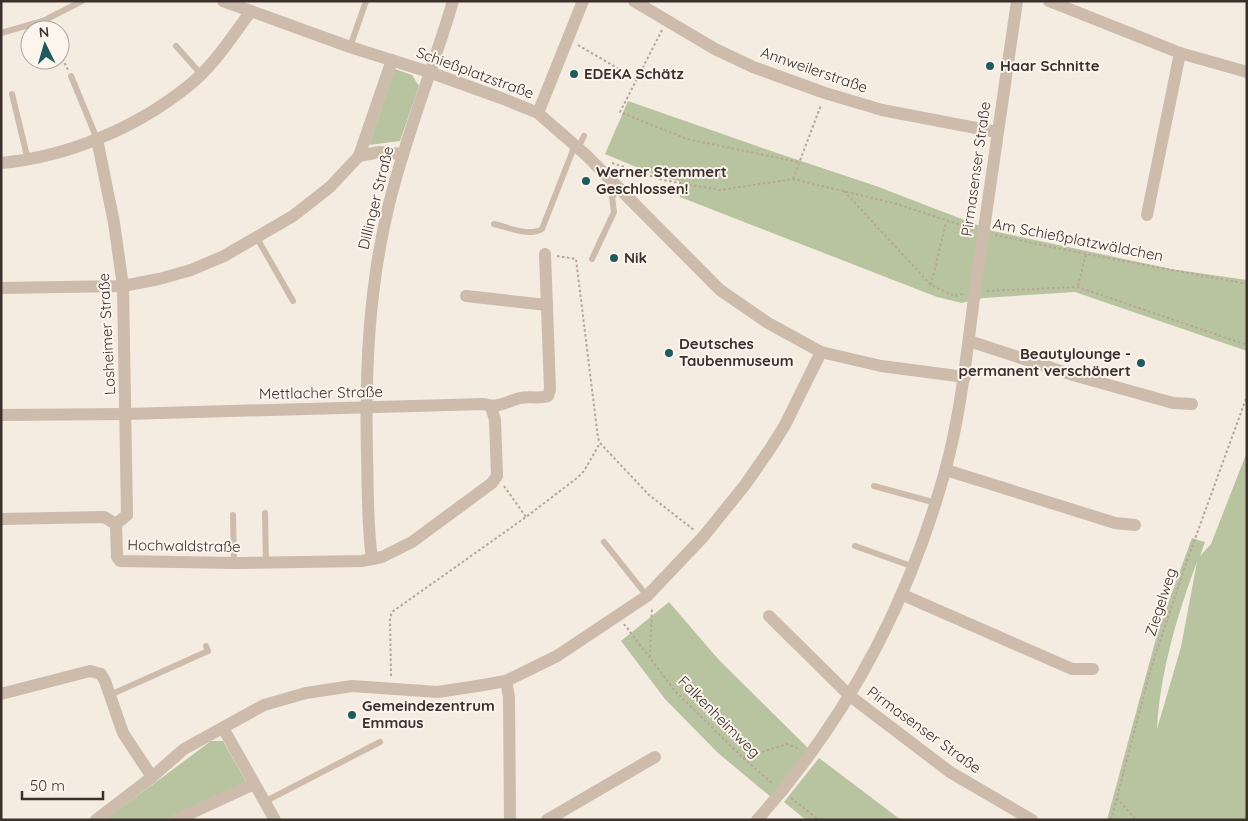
<svg xmlns="http://www.w3.org/2000/svg" width="1248" height="821" font-family="Quicksand,sans-serif">
	<style>
		.green { fill: #b8c4a0; fill-rule: evenodd }
		.lines { fill: none; stroke-linecap: round; stroke-linejoin: round }
		.path { stroke: #b9a596; stroke-width: 2; stroke-dasharray: 2.5 2.5; stroke-linecap: butt }
		.service { stroke: #cdbbac; stroke-width: 6 }
		.minor { stroke: #cdbbac; stroke-width: 12 }
		.poi-dot { fill: #1f5a5e; stroke: #fbf5ee; stroke-width: 2 }
		.labels { text-anchor: middle; stroke-width: 4; stroke-linejoin: round; paint-order: stroke }
		.poi-label { font-size: 15px; font-weight: bold; fill: #3b302b; stroke: #fbf5ee; text-anchor: start }
		.street-label { font-size: 15px; fill: #3b302b; stroke: #fbf5ee }
	</style>
	<rect width="100%" height="100%" fill="#f4ebe1"/>
	<g class="green">
		<polygon points="395,69 412,75 419,86 400,141 369,145"/>
		<polygon points="628,101 780,154 876,186 993,231 1171,269 1247,280 1247,351 1075,292 983,298 962,303 937,297 680,197 679,181 660,177 605,154"/>
		<path d="M1247 452V820H1107L1158 631 1192 538 1205 542 1200 556 1211 544ZM1197 562 1181 647 1157 729C1160 673 1177 615 1197 562Z"/>
		<polygon points="669,602 719,660 812,752 771,797 718,753 665,699 621,641"/>
		<polygon points="211,741 223,741 247,783 166,820 105,820"/>
		<polygon points="819,758 901,820 806,820 784,802"/>
	</g>
	<g class="lines">
		<g class="path">
			<polyline points="662,30 620,112 687,139 798,162"/>
			<polyline points="578,45 636,79"/>
			<polyline points="60,54 68,70"/>
			<polyline points="612,163 663,180 720,190 793,179 897,204 973,229"/>
			<polyline points="793,179 821,105"/>
			<polyline points="844,191 931,285 954,296 963,294"/>
			<polyline points="995,235 1086,254 1247,284"/>
			<polyline points="557,256 576,259 598,438 600,443 649,495 694,530"/>
			<polyline points="931,285 946,222"/>
			<polyline points="1078,286 1086,254"/>
			<polyline points="987,291 1078,287 1247,345"/>
			<polyline points="504,486 526,517"/>
			<polyline points="624,624 675,691 743,758 773,784"/>
			<polyline points="650,657 652,607"/>
			<polyline points="391,676 390,618 392,612 526,517 577,478 584,471 600,443"/>
			<polyline points="743,758 787,744 800,749"/>
			<polyline points="791,798 819,820"/>
			<polyline points="1117,798 1136,820"/>
			<polyline points="1111,820 1151,668 1188,558 1247,396"/>
		</g>
		<g class="service">
			<polyline points="1,33 43,21 82,1"/>
			<polyline points="176,46 201,74"/>
			<polyline points="350,47 366,1"/>
			<polyline points="71,76 97,139"/>
			<polyline points="12,94 28,160"/>
			<polyline points="578,148 584,136"/>
			<path d="M494 224C507 227 529 237 542 229L575 145"/>
			<polyline points="257,238 293,301"/>
			<polyline points="592,259 614,212 612,197 620,189"/>
			<polyline points="874,486 936,503"/>
			<polyline points="265,513 266,562"/>
			<polyline points="233,515 234,563"/>
			<polyline points="604,542 647,596"/>
			<polyline points="855,546 914,567"/>
			<polyline points="110,695 208,651 206,646"/>
			<polyline points="264,802 380,742"/>
		</g>
		<g class="minor">
			<polyline points="223,1 350,47 429,72 501,98 538,113 586,155 720,290 768,323 821,352 881,366 965,377"/>
			<polyline points="634,1 715,49 753,67 825,93 882,110 997,132"/>
			<polyline points="1049,1 1180,53 1247,72"/>
			<polyline points="538,113 583,1"/>
			<polyline points="97,139 114,223 123,286 127,515 116,524"/>
			<polyline points="359,156 392,60"/>
			<path d="M1 163C67 157 136 128 187 87 213 67 231 38 251 11"/>
			<polyline points="1147,215 1180,53"/>
			<polyline points="1,288 123,286 159,279 191,270 224,256 293,216 330,187 359,156 379,152 403,154"/>
			<polyline points="466,296 547,305"/>
			<polyline points="969,341 1073,375 1173,403 1192,404"/>
			<path d="M1 415 126 414 484 404C496 409 508 401 520 398 529 396 539 399 548 396L550 389 545 254"/>
			<polyline points="946,470 1115,523 1135,525"/>
			<polyline points="1,519 104,517 116,524 117,557 120,561 234,563 362,561 382,557 412,542 492,483 497,476 495,420 491,407"/>
			<path d="M372 559C367 524 368 488 367 453 365 369 369 286 389 204 406 135 433 69 453 1"/>
			<polyline points="903,595 1072,669 1093,669"/>
			<polyline points="769,616 850,696 950,772 1032,820"/>
			<polyline points="506,681 509,697 510,820"/>
			<polyline points="1,694 90,671 101,674 105,681 123,733 152,777"/>
			<polyline points="223,728 275,820"/>
			<polyline points="96,820 152,777 184,749 264,705 306,693 352,686 438,692 477,686 506,681 557,656 647,596 703,537 745,485 770,449 785,425 821,352"/>
			<polyline points="176,820 254,784"/>
			<polyline points="547,820 655,757"/>
			<path d="M757 820C848 718 909 602 945 471 962 410 967 347 976 284 989 190 1003 96 1017 1"/>
		</g>
	</g>
	<g class="poi-dot">
		<circle cx="990" cy="66" r="5"/>
		<circle cx="574" cy="74" r="5"/>
		<circle cx="586" cy="181" r="5"/>
		<circle cx="614" cy="258" r="5"/>
		<circle cx="669" cy="353" r="5"/>
		<circle cx="1141" cy="363" r="5"/>
		<circle cx="352" cy="715" r="5"/>
	</g>
	<g class="labels">
		<g class="poi-label">
			<text x="1000" y="71">Haar Schnitte</text>
			<text x="584" y="79">EDEKA Schätz</text>
			<text x="596" y="177">Werner Stemmert<tspan x="596" dy="17">Geschlossen!</tspan></text>
			<text x="624" y="263">Nik</text>
			<text x="679" y="349">Deutsches<tspan x="679" dy="17">Taubenmuseum</tspan></text>
			<text x="1131" y="359" text-anchor="end">Beautylounge -<tspan x="1131" dy="17">permanent verschönert</tspan></text>
			<text x="362" y="711">Gemeindezentrum<tspan x="362" dy="17">Emmaus</tspan></text>
		</g>
		<g class="street-label">
			<text transform="translate(814 70) rotate(19)" y="5">Annweilerstraße</text>
			<text transform="translate(475 73) rotate(20)" y="5">Schießplatzstraße</text>
			<text transform="translate(976 169) rotate(-82)" y="5">Pirmasenser Straße</text>
			<text transform="translate(376 198) rotate(-76)" y="5">Dillinger Straße</text>
			<text transform="translate(1078 240) rotate(11)" y="5">Am Schießplatzwäldchen</text>
			<text transform="translate(107 334) rotate(-93)" y="5">Losheimer Straße</text>
			<text transform="translate(321 393) rotate(-1)" y="5">Mettlacher Straße</text>
			<text transform="translate(184 546) rotate(1)" y="5">Hochwaldstraße</text>
			<text transform="translate(1161 602) rotate(-72)" y="5">Ziegelweg</text>
			<text transform="translate(719 717) rotate(45)" y="5">Falkenheimweg</text>
			<text transform="translate(924 730) rotate(36)" y="5">Pirmasenser Straße</text>
		</g>
	</g>
	<rect width="1248" height="821" fill="none" stroke="#3b302b" stroke-width="5"/>
	<g transform="translate(45 45) rotate(355)"><circle r="24" fill="#fbf5ee" stroke="#aea6a0"/>
	<path d="M0-4L9 19L0 12L-9 19Z" fill="#1f5a5e"/>
	<text y="-8" font-size="14" font-weight="bold" text-anchor="middle" fill="#3b302b">N</text>
	</g>
	<path d="M22 791v8h81v-8" fill="none" stroke="#3b302b" stroke-width="2.5"/>
	<text x="30" y="791" font-size="15" fill="#3b302b" stroke="#fbf5ee" stroke-width="4" paint-order="stroke">50 m</text>
</svg>
